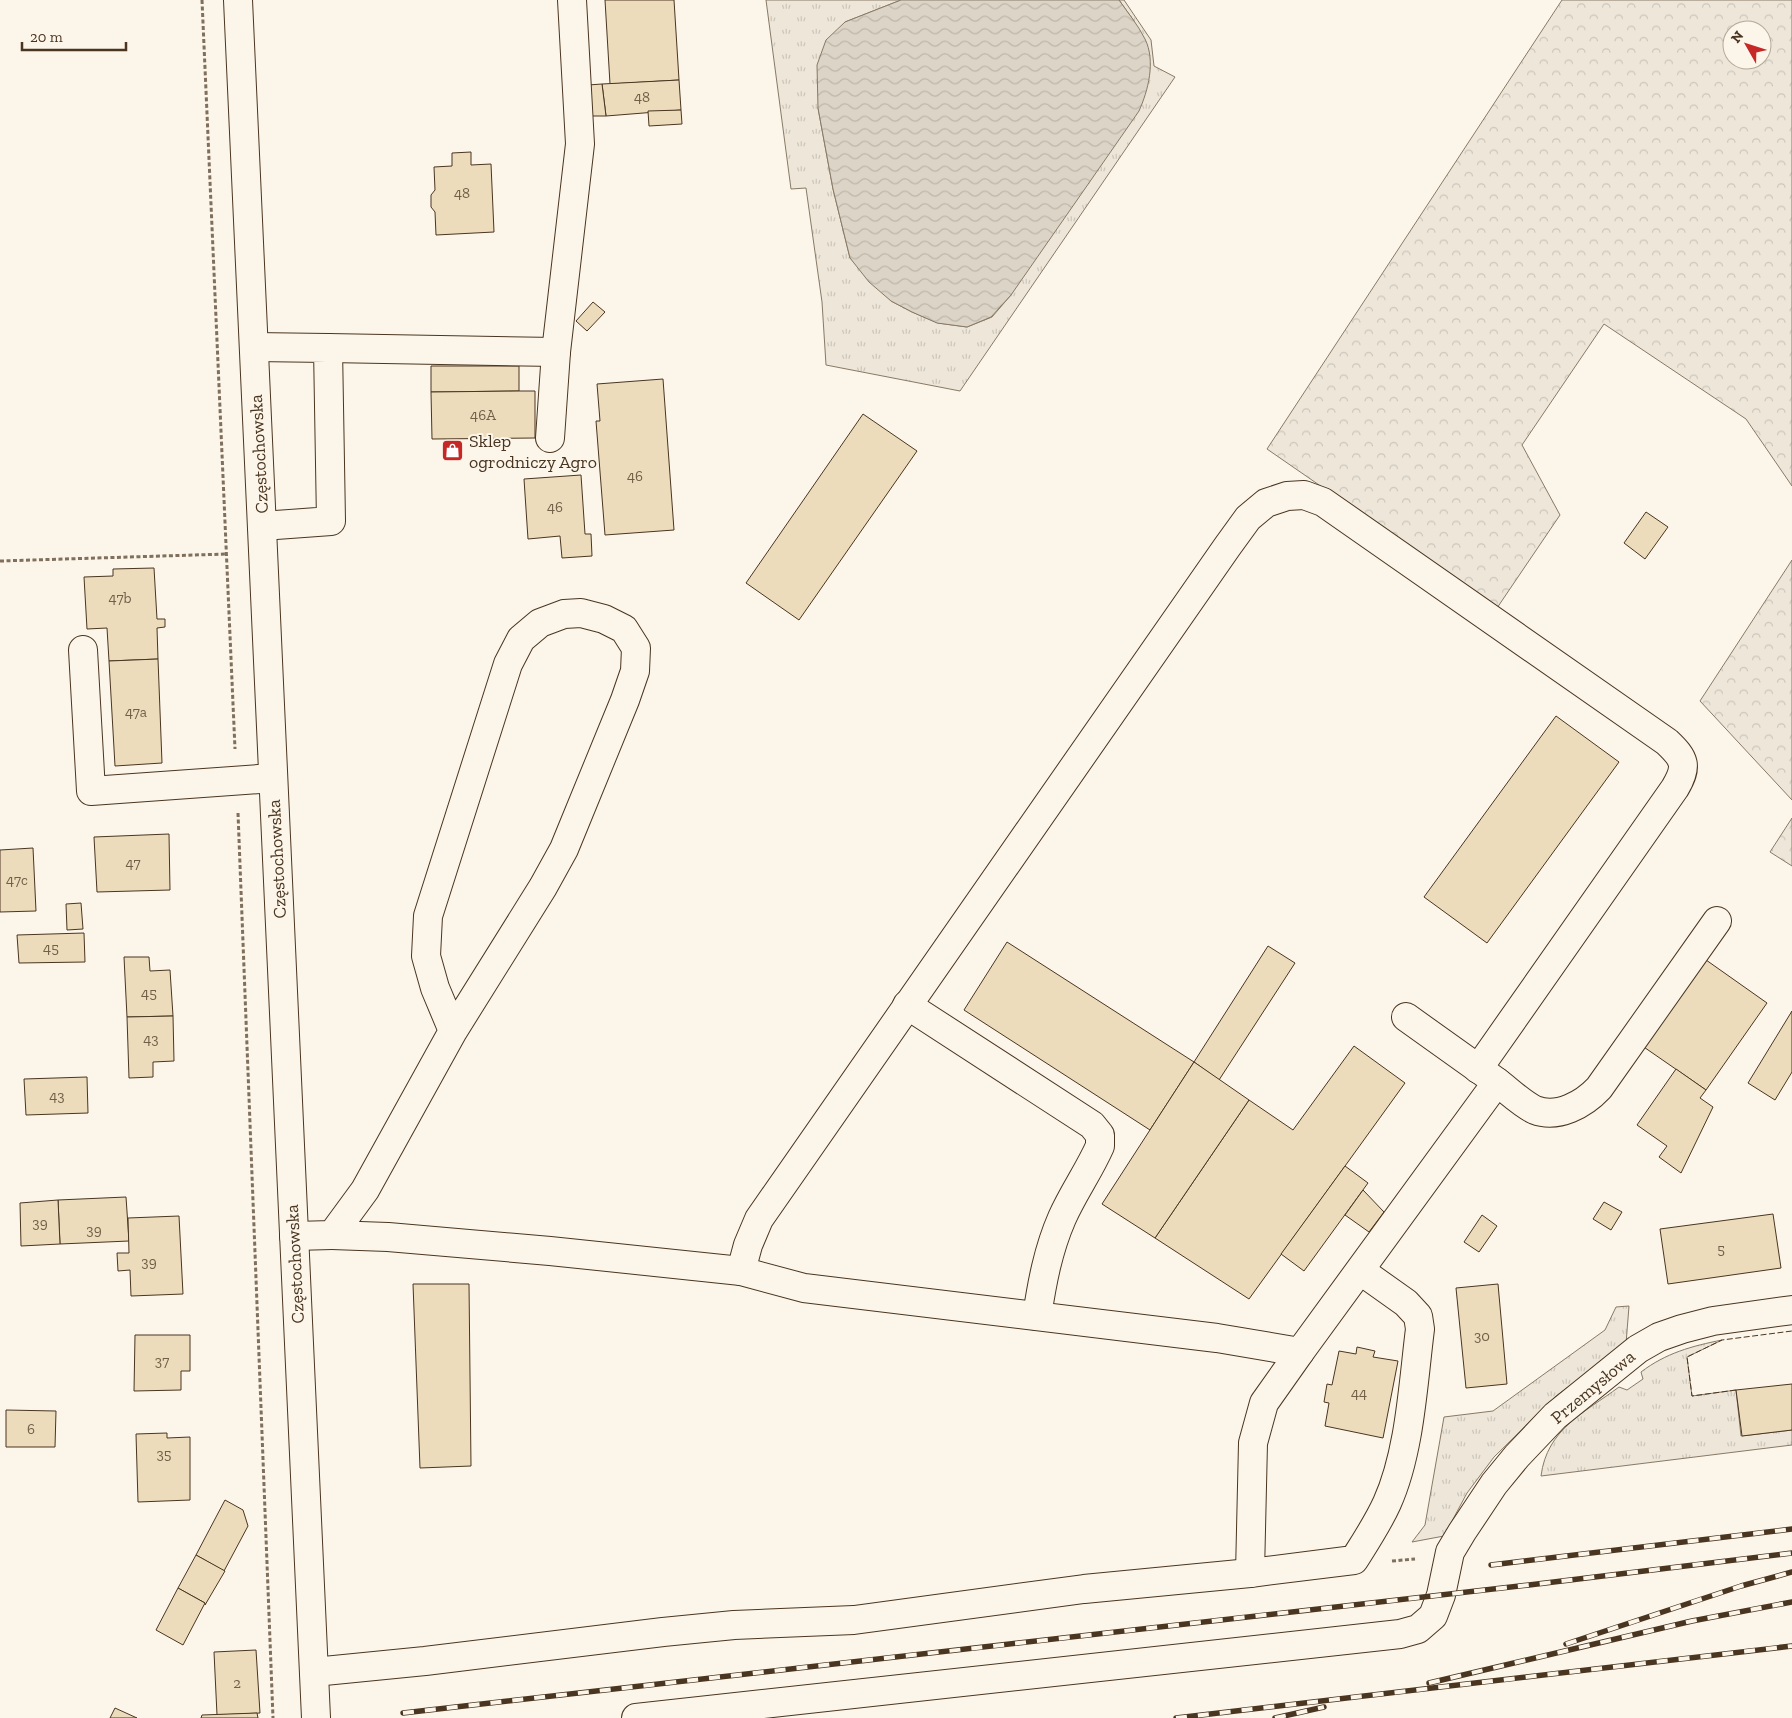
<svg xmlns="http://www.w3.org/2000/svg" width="1792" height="1718" font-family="'Zilla Slab',serif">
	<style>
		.grass { fill: url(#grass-tufts); stroke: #887966 }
		.forest { fill: url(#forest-crowns); stroke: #887966; fill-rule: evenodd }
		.water { fill: url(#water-waves); stroke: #887966 }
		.building { fill: #ecdcbc; stroke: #4a3520 }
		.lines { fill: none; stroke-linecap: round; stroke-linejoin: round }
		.minor-casing { stroke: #4a3520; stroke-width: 30 }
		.major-casing { stroke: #4a3520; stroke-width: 30 }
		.path { stroke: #7f6f5c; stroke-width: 3; stroke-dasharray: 4 2.5; stroke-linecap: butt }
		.minor { stroke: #fbf6e9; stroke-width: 28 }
		.major { stroke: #fbf6e9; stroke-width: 28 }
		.rail-casing { stroke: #4a3520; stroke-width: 5.5 }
		.rail { stroke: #fbf6e9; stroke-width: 4; stroke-dasharray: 11; stroke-linecap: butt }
		.fence { stroke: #4a3520; stroke-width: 1; stroke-dasharray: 6 2.5; stroke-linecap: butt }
		.labels { text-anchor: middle; stroke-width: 4; stroke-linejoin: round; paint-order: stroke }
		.number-label { font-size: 15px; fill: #725f47 }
		.poi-label { font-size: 18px; fill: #4a3520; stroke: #fbf6e9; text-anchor: start }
		.street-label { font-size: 18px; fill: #4a3520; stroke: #fbf6e9 }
	</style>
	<defs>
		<pattern id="grass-tufts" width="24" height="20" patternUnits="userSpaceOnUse" patternTransform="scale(1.25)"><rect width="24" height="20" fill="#ede6d9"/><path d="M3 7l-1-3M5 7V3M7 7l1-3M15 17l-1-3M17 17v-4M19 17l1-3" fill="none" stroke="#cdc6ba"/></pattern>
		<pattern id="forest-crowns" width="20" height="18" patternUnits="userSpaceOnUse" patternTransform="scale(1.25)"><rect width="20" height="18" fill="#ede6d9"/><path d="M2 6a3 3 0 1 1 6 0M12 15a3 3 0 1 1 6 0" fill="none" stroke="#cdc6ba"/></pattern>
		<pattern id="water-waves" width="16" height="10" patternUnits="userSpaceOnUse" patternTransform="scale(1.25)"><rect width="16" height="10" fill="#dcd4c6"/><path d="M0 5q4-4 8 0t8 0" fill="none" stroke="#beb7aa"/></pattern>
	</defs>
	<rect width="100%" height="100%" fill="#fbf6e9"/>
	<g class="grass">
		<polygon points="766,0 901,0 845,22 818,108 833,189 850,258 891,301 912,312 938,323 967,327 992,317 1011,295 1134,21 1119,0 1124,0 1151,40 1154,66 1175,77 960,391 826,365 822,302 806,188 791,189"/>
		<polygon points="1629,1306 1626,1344 1556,1396 1494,1457 1467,1493 1444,1536 1412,1542 1425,1525 1444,1417 1493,1411 1605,1330 1616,1307"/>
		<path d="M1722 1340 1687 1357 1692 1396 1736 1390 1741 1436 1792 1430V1445L1541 1476C1547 1429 1584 1413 1619 1387L1627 1390 1643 1379 1641 1372C1666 1353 1692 1346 1722 1340Z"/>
	</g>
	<g class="forest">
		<path d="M1562 0H1792V486L1746 419 1604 324 1522 445 1560 515 1497 608 1267 449ZM1732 30H1762V60H1732Z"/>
		<polygon points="1792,560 1792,800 1700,701"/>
		<polygon points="1792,818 1792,866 1770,852"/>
	</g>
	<path class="water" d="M901 0H1119C1128 13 1138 25 1145 39 1156 61 1148 91 1139 111L1011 295 991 317 967 327 937 323 912 312 891 301 869 282 850 258 833 189 818 108 817 65 826 40 845 22Z"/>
	<g class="building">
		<polygon points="605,0 674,0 679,80 610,84"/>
		<polygon points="679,80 681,110 606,116 602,84"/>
		<polygon points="602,84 606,116 589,116 588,85"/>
		<polygon points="681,110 682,124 649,126 648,111"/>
		<polygon points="471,152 471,165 491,164 494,232 436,235 435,212 431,207 431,195 435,190 434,167 452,166 452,153"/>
		<polygon points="593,302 605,312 587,331 576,321"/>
		<polygon points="431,366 519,366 519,391 431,392"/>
		<polygon points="663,379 674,530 605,535 596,421 600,421 597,384"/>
		<polygon points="519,391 535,391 535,438 432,439 431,392"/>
		<polygon points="863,414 917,451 799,620 746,583"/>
		<polygon points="581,475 585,534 591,534 592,556 562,558 560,536 528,539 524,479"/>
		<polygon points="1646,512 1668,527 1645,559 1624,543"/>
		<polygon points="154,568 157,619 165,619 165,627 157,628 158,659 109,661 107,628 87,629 84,577 113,576 113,569"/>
		<polygon points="158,659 162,763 115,766 109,661"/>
		<polygon points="1556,716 1619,762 1487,943 1424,897"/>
		<polygon points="169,834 170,890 97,892 94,837"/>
		<polygon points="33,848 36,911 0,912 0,850"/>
		<polygon points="81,903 83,929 67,930 66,904"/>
		<polygon points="84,933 85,962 19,963 17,935"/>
		<polygon points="1007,942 1194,1062 1150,1130 964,1010"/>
		<polygon points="1268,946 1295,963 1219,1080 1194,1062"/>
		<polygon points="1699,955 1767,1003 1706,1090 1638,1043"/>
		<polygon points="124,957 149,957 150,971 170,970 173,1016 127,1017"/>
		<polygon points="1792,1011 1792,1072 1775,1100 1748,1083"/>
		<polygon points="173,1016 174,1061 153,1062 153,1077 129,1078 127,1017"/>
		<polygon points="1354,1046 1405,1083 1249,1299 1155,1238 1249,1100 1293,1130"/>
		<polygon points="1194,1062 1249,1100 1155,1238 1102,1204"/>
		<polygon points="1676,1069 1706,1090 1700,1098 1713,1107 1681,1173 1659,1157 1667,1146 1637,1125"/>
		<polygon points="87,1077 88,1113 26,1115 24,1079"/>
		<polygon points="1345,1166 1368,1183 1304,1271 1281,1254"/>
		<polygon points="1363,1190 1384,1212 1369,1232 1345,1215"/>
		<polygon points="126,1197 129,1241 60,1244 58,1200"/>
		<polygon points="58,1200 60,1244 21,1246 20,1203"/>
		<polygon points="1604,1202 1622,1212 1611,1230 1593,1219"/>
		<polygon points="1773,1214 1781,1268 1668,1284 1660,1229"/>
		<polygon points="1482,1215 1497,1226 1479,1252 1464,1242"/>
		<polygon points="179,1216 183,1294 131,1296 130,1270 118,1271 117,1253 129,1253 128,1218"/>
		<polygon points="413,1284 469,1284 471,1466 420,1468"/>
		<polygon points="1498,1284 1507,1384 1466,1388 1456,1288"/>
		<polygon points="135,1335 190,1335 190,1371 181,1371 181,1390 134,1391"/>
		<polygon points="1357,1347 1375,1351 1373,1357 1398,1361 1383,1438 1325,1426 1329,1403 1324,1402 1327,1384 1332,1385 1339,1351 1356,1354"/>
		<polygon points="1792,1384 1792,1430 1742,1436 1736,1390"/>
		<polygon points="6,1410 56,1411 55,1447 6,1447"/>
		<polygon points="167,1433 167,1438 190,1437 190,1500 138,1502 136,1434"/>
		<polygon points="225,1500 243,1510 248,1526 224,1571 196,1555"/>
		<polygon points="196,1555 225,1571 205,1605 205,1603 178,1588"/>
		<polygon points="178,1588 205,1603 183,1645 156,1630"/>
		<polygon points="256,1650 260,1713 217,1715 214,1652"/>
		<polygon points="115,1708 137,1718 110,1718"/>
		<polygon points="257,1713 258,1718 201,1718 202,1715"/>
	</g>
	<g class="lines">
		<defs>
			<g id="minor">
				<polyline points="254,347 328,348 331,521 262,526"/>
				<polyline points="328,348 556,352"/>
				<polyline points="550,438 556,352 580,144 572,0"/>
				<polyline points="83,650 91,791 273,778"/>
				<path d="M907 1005 1092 1125 1100 1135V1146C1089 1171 1073 1193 1062 1218 1048 1250 1042 1283 1037 1316"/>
				<path d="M1497 1082C1509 1091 1522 1104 1535 1110 1558 1119 1584 1104 1599 1088L1717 921"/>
				<polyline points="332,1235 388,1237 550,1251 741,1271 804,1288 1217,1338 1300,1352 1497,1082 1406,1017"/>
				<polyline points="294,1236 332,1235 365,1190 453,1031 543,887 564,849 625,700 635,671 636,648 624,629 604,619 581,613 564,614 540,623 521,639 508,664 428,916 426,956 435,988 453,1031"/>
				<path d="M741 1271 748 1245 759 1219 1227 547 1248 518 1266 503 1287 496 1304 495 1323 502 1667 742C1685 759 1688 766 1675 788L1478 1069"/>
				<polyline points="1250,1573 1253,1443 1264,1403 1300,1352"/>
				<path d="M314 1672 425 1661 663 1632 734 1625 854 1620 1084 1589 1250 1573 1354 1560C1366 1541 1378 1523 1387 1503 1410 1452 1413 1384 1420 1329L1418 1316 1406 1303 1361 1271"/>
				<polyline points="636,1718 1400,1634 1418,1629 1433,1616 1441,1595 1450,1552 1462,1532 1494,1484 1517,1456 1555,1416 1638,1349 1659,1337 1682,1329 1713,1321 1792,1310"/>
			</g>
			<polyline id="major" points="238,0 316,1718"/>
		</defs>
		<use href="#minor" class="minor-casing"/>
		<use href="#major" class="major-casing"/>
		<g class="path">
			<polyline points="202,0 235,749"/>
			<polyline points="0,561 227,554"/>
			<polyline points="238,813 273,1718"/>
			<polyline points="1392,1561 1415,1559"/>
		</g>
		<use href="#minor" class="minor"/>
		<use href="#major" class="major"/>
		<defs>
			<g id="rail">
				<polyline points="1491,1565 1792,1529"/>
				<polyline points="1566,1644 1741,1586 1792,1572"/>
				<polyline points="1429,1683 1692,1621 1792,1602"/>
				<polyline points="403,1713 1529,1585 1792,1553"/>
				<polyline points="1176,1718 1792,1646"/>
				<polyline points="1275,1718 1324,1707"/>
			</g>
		</defs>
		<use href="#rail" class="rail-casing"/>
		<use href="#rail" class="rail"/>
		<polyline class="fence" points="1736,1390 1692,1396 1687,1357 1722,1340 1792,1331"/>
	</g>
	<defs>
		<symbol id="shop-square" viewBox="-11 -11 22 22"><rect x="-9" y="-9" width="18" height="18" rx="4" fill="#c62828" stroke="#fbf6e9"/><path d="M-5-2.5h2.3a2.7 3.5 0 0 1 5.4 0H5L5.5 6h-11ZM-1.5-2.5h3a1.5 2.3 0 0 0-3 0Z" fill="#fff"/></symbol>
	</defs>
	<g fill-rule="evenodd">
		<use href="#shop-square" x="440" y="438" width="25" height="25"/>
	</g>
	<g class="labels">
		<g class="number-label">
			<text x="642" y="102">48</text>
			<text x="462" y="198">48</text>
			<text x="483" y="420">46A</text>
			<text x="635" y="481">46</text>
			<text x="555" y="512">46</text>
			<text x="120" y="603">47b</text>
			<text x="136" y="717">47a</text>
			<text x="133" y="868">47</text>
			<text x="17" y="885">47c</text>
			<text x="51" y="953">45</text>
			<text x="149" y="998">45</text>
			<text x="151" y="1044">43</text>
			<text x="57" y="1101">43</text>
			<text x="40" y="1228">39</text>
			<text x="94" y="1235">39</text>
			<text x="1721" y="1254">5</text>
			<text x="149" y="1267">39</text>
			<text x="1482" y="1341">30</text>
			<text x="162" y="1366">37</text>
			<text x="1359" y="1398">44</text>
			<text x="31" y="1434">6</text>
			<text x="164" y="1459">35</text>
			<text x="237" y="1688">2</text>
		</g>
		<g class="poi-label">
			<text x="469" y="447">Sklep<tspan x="469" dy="21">ogrodniczy Agro</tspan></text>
		</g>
		<g class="street-label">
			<text transform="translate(259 454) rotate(-93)" y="6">Częstochowska</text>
			<text transform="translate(277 859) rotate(-93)" y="6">Częstochowska</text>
			<text transform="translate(295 1264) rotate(-93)" y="6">Częstochowska</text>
			<text transform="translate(1593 1387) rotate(-40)" y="6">Przemysłowa</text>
		</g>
	</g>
	<g transform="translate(1747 45) rotate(309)"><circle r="24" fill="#fbf6e9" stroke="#b4a999"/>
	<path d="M0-4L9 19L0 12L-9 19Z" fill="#c62828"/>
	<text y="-8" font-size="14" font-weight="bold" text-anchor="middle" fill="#4a3520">N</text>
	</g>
	<path d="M22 42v8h104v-8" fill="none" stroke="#4a3520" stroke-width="2.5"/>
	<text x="30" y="42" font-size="15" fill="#4a3520" stroke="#fbf6e9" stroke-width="4" paint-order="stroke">20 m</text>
</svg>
